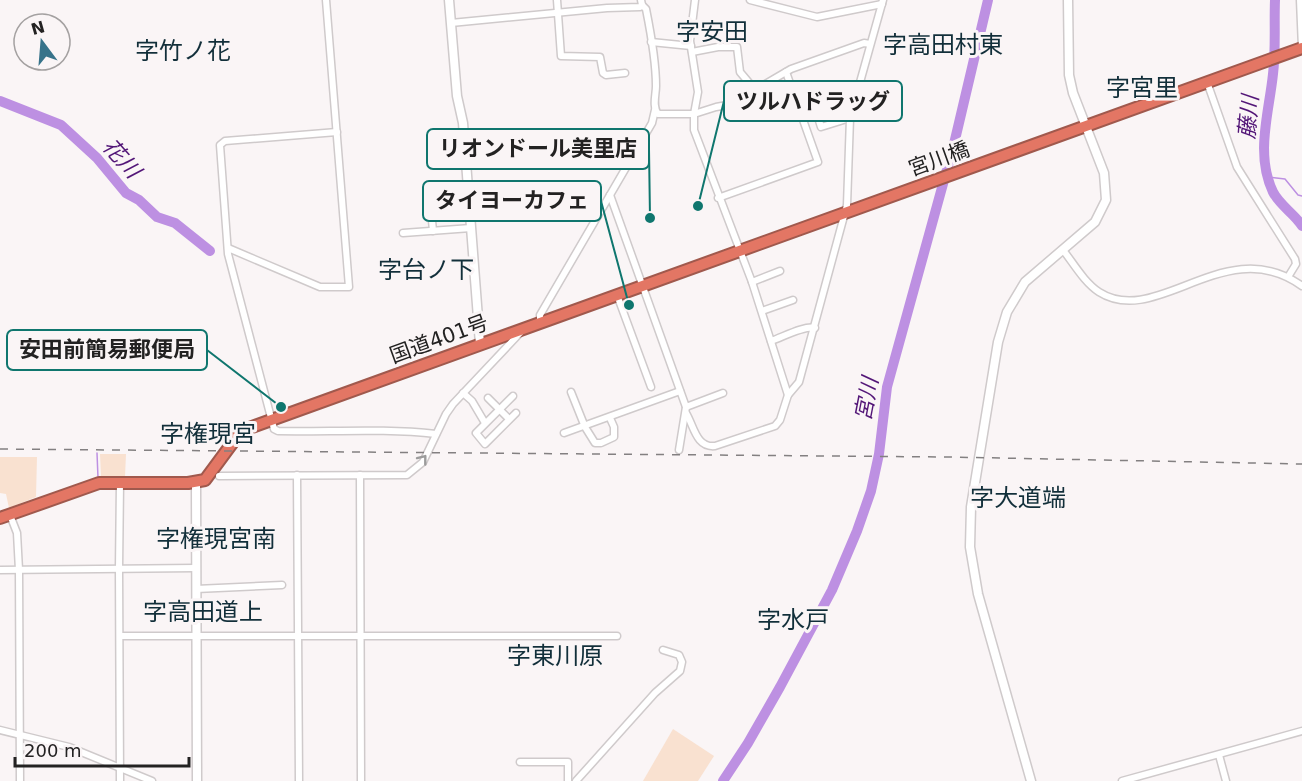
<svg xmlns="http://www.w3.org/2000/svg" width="1302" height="781" font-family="'DejaVu Sans','Noto Sans JP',sans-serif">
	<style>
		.green { fill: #f9e1d0 }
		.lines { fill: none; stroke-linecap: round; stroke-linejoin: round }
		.stream { stroke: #bd90e2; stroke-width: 1.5 }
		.river { stroke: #bd90e2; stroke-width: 10 }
		.street-casing { stroke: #cfcacb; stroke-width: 9 }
		.secondary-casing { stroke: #cfcacb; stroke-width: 11 }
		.highway-casing { stroke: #a0594d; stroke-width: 14 }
		.street { stroke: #fff; stroke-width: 6 }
		.secondary { stroke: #fff; stroke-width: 8 }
		.highway { stroke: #e37664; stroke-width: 10 }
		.rail { stroke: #838081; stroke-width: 1.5; stroke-dasharray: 8 8; stroke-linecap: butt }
		.oneway { stroke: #9c9c9c }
		.labels { text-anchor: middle; stroke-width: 6; stroke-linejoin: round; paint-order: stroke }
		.street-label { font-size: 21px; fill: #232222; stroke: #faf5f6 }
		.water-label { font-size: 22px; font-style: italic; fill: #521577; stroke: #faf5f6 }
		.quarter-label { font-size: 24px; fill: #122f3a; stroke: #faf5f6 }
		.leader { fill: none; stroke: #0f766e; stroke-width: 2 }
		.callout-dot { fill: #0f766e; stroke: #faf5f6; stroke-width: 2 }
		.callout { fill: #faf5f6; stroke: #0f766e; stroke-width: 2 }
		.callout-label { font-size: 22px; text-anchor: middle; font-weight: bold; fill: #232222 }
	</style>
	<rect width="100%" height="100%" fill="#faf5f6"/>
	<g class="green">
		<polygon points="100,454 126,454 125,477 101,476"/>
		<polygon points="0,457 37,457 36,497 9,508 6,494 0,493"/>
		<polygon points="673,729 714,756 698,781 643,781"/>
	</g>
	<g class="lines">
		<g class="stream">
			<polyline points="1267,177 1285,179 1298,195 1302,196"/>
			<polyline points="97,453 98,478"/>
		</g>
		<g class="river">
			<path d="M1275 0C1274 25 1276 49 1273 74 1269 113 1255 154 1273 192 1280 206 1294 213 1302 226"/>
			<polyline points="0,101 61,125 97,158 126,193 139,200 157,217 175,223 210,251"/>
			<polyline points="723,781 748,743 780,687 832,590 857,531 871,491 879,454 887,387 954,144 988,0"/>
		</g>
		<defs>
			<g id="street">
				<polyline points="557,0 561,56 600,57 603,73 606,75 625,73"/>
				<polyline points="750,0 817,17 882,4"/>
				<polyline points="1300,0 1302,48"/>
				<path d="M642 5 646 9C651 34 656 61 656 86 656 95 652 106 658 114H694L716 107 744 102 753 97 756 91 762 86 791 69 864 43 870 44"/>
				<polyline points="451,23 607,8 640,7 642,5 641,0"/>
				<polyline points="651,42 691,46"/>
				<polyline points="692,52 718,47 737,47 740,72 756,91"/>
				<polyline points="1207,82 1237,167 1295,259 1296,264 1288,277"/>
				<polyline points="816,111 821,127 850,118"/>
				<polyline points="811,113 855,98"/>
				<path d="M337 132 225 141 220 145 228 254 274 429 278 431C330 432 384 428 436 434"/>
				<polyline points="610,195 686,407 679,450"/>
				<polyline points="718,198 818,162 786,72"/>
				<polyline points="430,199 433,231"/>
				<polyline points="403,233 471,228"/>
				<polyline points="228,248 320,287 349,287 326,0"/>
				<path d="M1063 250C1074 264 1084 282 1099 292 1157 329 1226 231 1302 286"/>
				<polyline points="752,282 780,271"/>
				<polyline points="617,295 651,387"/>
				<polyline points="762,311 793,300"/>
				<polyline points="540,322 540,315 652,123 655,110"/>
				<path d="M771 341C783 337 805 325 815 328"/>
				<polyline points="571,392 585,427 595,443 601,443 614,437 614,427 610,418"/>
				<polyline points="463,393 472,401 485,423"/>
				<polyline points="788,395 799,382 847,205 850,118 883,0"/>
				<polyline points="513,396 476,433 485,444 516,413"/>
				<polyline points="488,398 509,419"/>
				<polyline points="686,407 723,393"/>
				<path d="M686 413C694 426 696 448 715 446L775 426 780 420 788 395 752 282 694 130V114L698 92 690 41 695 0"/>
				<polyline points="564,433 680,391"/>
				<polyline points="297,475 299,781"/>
				<polyline points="360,475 361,781"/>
				<polyline points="219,476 407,475 423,462 446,414 453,404 520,333"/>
				<polyline points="120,483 119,569 120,781"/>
				<polyline points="10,515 17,533 19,570 20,781"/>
				<polyline points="0,570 196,568"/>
				<polyline points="196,589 282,585"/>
				<polyline points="121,636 617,636"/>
				<polyline points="0,730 69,747 152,781"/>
				<polyline points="1219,755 1226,781"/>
				<polyline points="520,762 568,762 568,781"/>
				<polyline points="576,781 655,693 680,671 682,662 679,655 663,650"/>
				<polyline points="1122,781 1302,731"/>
			</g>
			<g id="secondary">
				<polyline points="449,0 457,96 463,123 480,344"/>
				<polyline points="196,482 197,781"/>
				<polyline points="1031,781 978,594 970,547 971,507 998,342 1007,312 1025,282 1095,222 1106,200 1104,173 1073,93 1069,75 1068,0"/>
			</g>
			<polyline id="highway" points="0,518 99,483 188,483 205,480 239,434 249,428 1302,48"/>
		</defs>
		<use href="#street" class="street-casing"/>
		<use href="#secondary" class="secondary-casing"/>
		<use href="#highway" class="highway-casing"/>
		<use href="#street" class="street"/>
		<use href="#secondary" class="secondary"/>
		<use href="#highway" class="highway"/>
		<polyline class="rail" points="0,449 948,457 1302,464"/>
	</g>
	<defs><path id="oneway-chevron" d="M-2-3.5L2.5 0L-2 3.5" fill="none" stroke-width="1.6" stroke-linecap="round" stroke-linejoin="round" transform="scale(1.5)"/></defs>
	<use class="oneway" href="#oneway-chevron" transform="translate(423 459) rotate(-52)"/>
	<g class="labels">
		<g class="street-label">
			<text transform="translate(939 159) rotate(-20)" y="7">宮川橋</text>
			<text transform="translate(439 339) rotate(-20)" y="7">国道401号</text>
		</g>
		<g class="water-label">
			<text transform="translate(1248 117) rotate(-85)" y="8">藤川</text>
			<text transform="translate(122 158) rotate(48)" y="8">花川</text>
			<text transform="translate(866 399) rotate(-79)" y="8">宮川</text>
		</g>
		<g class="quarter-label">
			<text x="712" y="40">字安田</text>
			<text x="943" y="53">字高田村東</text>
			<text x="183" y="59">字竹ノ花</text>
			<text x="1142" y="96">字宮里</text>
			<text x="426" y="278">字台ノ下</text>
			<text x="208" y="442">字権現宮</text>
			<text x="1018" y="506">字大道端</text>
			<text x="216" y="547">字権現宮南</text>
			<text x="203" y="620">字高田道上</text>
			<text x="793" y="628">字水戸</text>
			<text x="555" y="664">字東川原</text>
		</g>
	</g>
	<path class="leader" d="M698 206L724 101M650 218L649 149M629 305L601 201M281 407L207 350"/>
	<g class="callout-dot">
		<circle cx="698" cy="206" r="6"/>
		<circle cx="650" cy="218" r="6"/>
		<circle cx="629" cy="305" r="6"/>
		<circle cx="281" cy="407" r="6"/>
	</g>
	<g class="callout">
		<rect x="724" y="81" width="178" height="40" rx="6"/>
		<rect x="427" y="129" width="222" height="40" rx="6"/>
		<rect x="423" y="181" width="178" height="40" rx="6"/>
		<rect x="7" y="330" width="200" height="40" rx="6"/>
	</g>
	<g class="callout-label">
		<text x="813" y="109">ツルハドラッグ</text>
		<text x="538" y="156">リオンドール美里店</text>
		<text x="512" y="208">タイヨーカフェ</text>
		<text x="107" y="357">安田前簡易郵便局</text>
	</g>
	<g transform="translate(42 42) rotate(344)"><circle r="28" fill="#faf5f6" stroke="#a4a1a1" stroke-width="1.5"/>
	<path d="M0-4.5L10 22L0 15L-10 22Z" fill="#37738a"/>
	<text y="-9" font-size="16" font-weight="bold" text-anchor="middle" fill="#232222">N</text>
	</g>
	<path d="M15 757v9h174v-9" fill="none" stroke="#232222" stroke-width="3"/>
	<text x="24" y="757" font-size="18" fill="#232222" stroke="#faf5f6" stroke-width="4.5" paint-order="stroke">200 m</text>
</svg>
